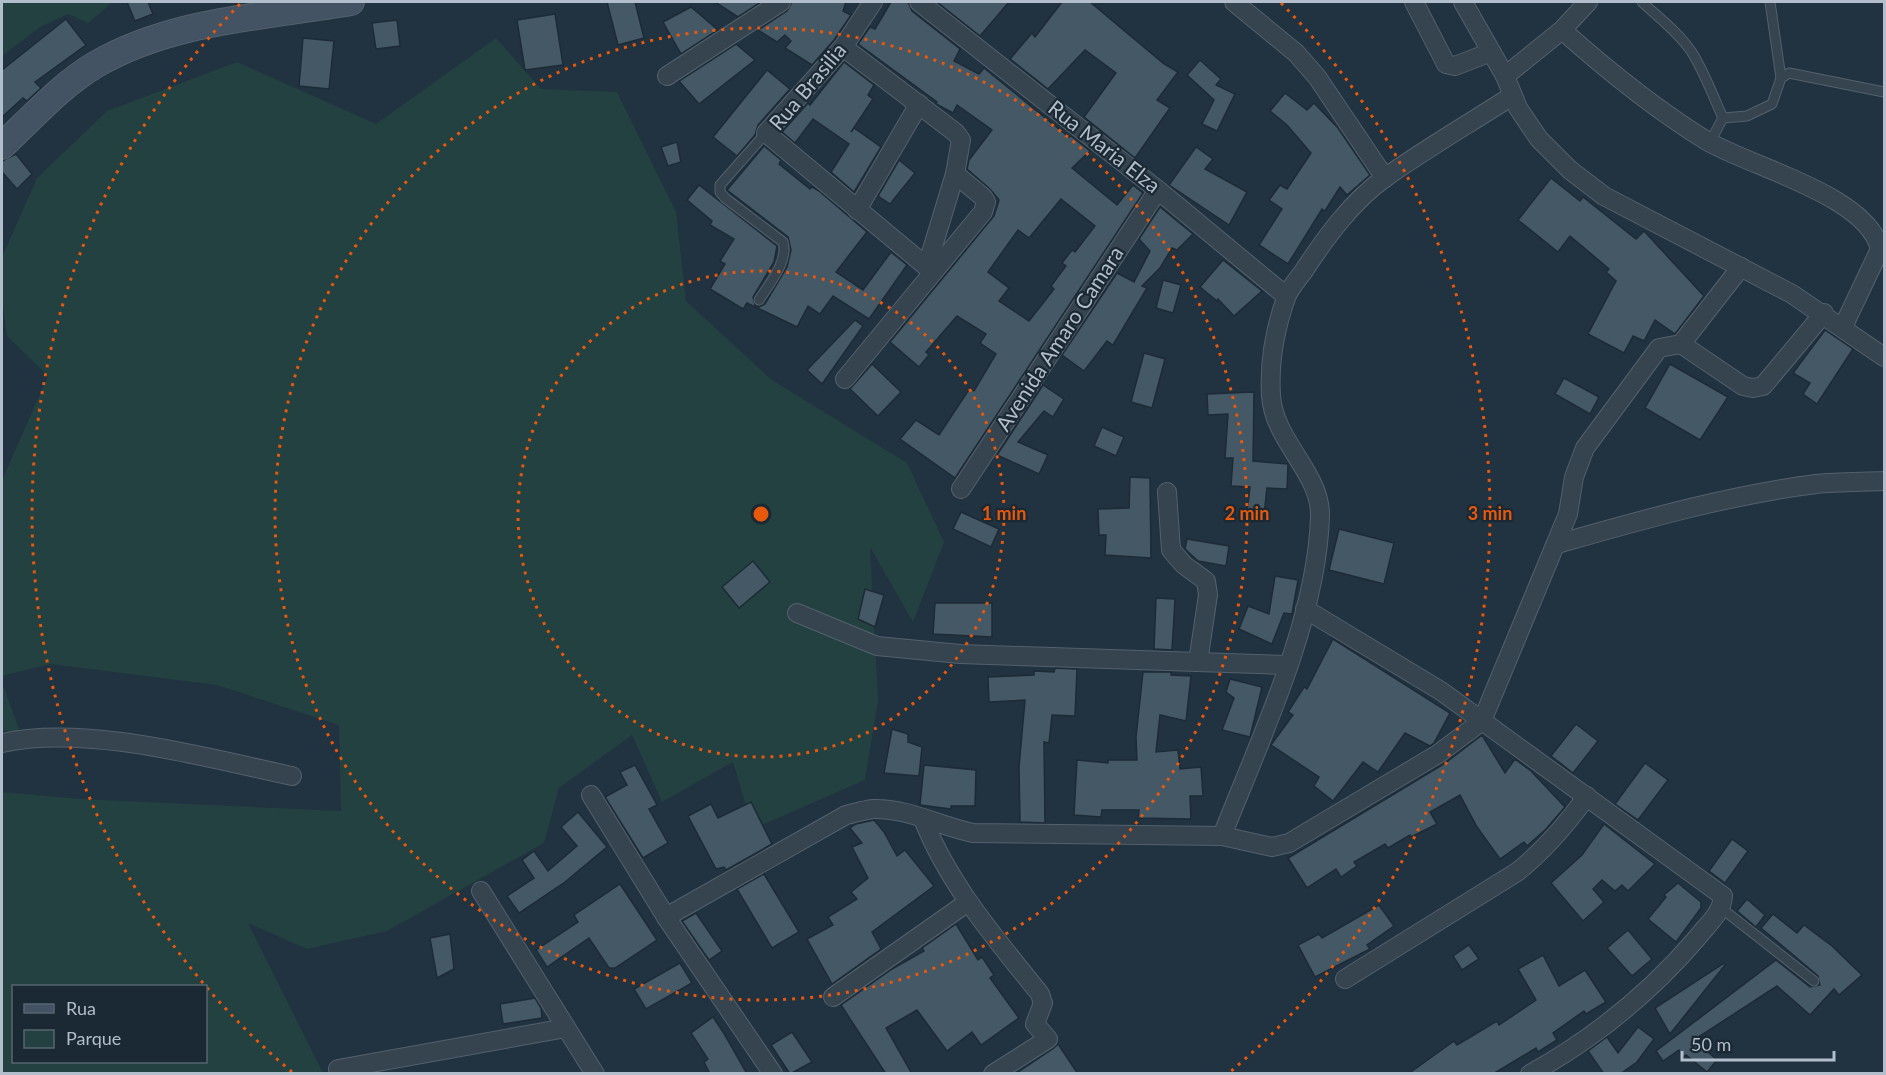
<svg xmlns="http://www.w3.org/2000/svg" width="1886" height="1075" font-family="Lato,sans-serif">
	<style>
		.green { fill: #234140; fill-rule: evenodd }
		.building { fill: #455866; stroke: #1d2b36; stroke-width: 1.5; fill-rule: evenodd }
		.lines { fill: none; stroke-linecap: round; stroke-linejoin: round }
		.lane-casing { stroke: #54616d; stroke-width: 11 }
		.street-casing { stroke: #54616d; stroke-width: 20 }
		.secondary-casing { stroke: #54616d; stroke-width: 28 }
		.lane { stroke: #364450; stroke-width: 9 }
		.street { stroke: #364450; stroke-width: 18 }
		.secondary { stroke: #435363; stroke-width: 26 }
		.ring { fill: none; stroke: #e8590c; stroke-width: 3; stroke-dasharray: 3 6 }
		.labels { text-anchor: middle; stroke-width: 4.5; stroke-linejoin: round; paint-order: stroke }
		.street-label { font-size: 21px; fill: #b2becb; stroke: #1b2934 }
		.centre { fill: #e8590c; stroke: #1b2934; stroke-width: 3 }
		.ring-label { font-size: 18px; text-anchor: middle; font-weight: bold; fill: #e8590c; stroke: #1b2934; stroke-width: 4.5; stroke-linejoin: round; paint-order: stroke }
	</style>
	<rect width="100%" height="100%" fill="#213240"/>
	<g class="green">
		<polygon points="3,2 113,2 88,23 68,14 40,27 2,56"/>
		<path d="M496 38 541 89 617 92 676 212 686 301 772 380 907 463 944 542 913 622 870 547 878 701 865 780 753 829 733 762 662 802 632 735 559 788 544 843 387 931 307 949 248 923 323 1073H2V792L81 799 341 811 339 725 217 685 50 664 2 676V480L48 376 7 336 2 299V257L37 178 107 111 237 62 376 124ZM14 986H206V1062H14Z"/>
		<polygon points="2,682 20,732 2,731"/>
	</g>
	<g class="building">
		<polygon points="127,2 148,2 153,14 135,21"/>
		<polygon points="607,2 635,2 644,38 618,45"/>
		<polygon points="715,2 761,2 738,17"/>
		<polygon points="792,2 846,2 843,11 851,15 834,40 812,65 785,48 791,41 785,35 777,42 758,30 787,11"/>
		<path d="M891 2H908L912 11 960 49 954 61 979 74 984 68 1069 137 1071 136 1090 151 1072 168 1117 205 1133 185 1143 193 955 478 900 439 916 420 939 435 970 388 974 391 996 354 980 343 986 334 957 316 926 352 929 355 919 367 890 342 994 216 999 200 990 189 967 169 969 160 992 130 957 105 953 113 936 104 937 102 858 44 870 27 875 29ZM1061 199 1095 226 1075 252 1072 250 1062 263 1066 266 1051 286 1054 289 1029 321 999 301 1009 288 988 272 1018 230 1029 238Z"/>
		<polygon points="937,2 1009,2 980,36"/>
		<polygon points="1062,2 1090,2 1164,64 1178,72 1157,100 1170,108 1135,158 1084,117 1116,73 1085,50 1048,89 1010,59 1032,33 1035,37"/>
		<polygon points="691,7 718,30 681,54 663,22"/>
		<polygon points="555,14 563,65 525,70 517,20"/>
		<polygon points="66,19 86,45 35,82 41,88 27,101 23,98 2,117 2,70"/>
		<polygon points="397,20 400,46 376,49 372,23"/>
		<polygon points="303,38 334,41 329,89 299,86"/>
		<polygon points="736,44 755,60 699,104 679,81"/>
		<polygon points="1200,60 1221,79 1216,85 1235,94 1217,131 1202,124 1214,100 1187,75"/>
		<polygon points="844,62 874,85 868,95 873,99 851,132 854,128 881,147 854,192 831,172 849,144 813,119 795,143 782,132 808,103 810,105"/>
		<polygon points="767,70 790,89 758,125 755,135 737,156 713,137"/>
		<polygon points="1285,93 1307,110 1314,103 1338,128 1370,175 1347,195 1340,187 1325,211 1322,209 1288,264 1259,245 1282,209 1269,200 1280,185 1287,189 1311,153 1287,125 1270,111"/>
		<polygon points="677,142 681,162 668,166 661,147"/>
		<polygon points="764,146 781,160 779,164 810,189 812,187 819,191 867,232 836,272 863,290 891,252 907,265 869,319 833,296 820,314 808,306 797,327 747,303 743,309 710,289 725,264 720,261 734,239 710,225 712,221 687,200 699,185 777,246 774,262 753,297 755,305 759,307 765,304 787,267 791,250 788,237 727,190"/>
		<polygon points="1196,147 1213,159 1205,169 1247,192 1229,225 1169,185"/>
		<polygon points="16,154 32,174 17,189 2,172 2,161"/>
		<polygon points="899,160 915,173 890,204 878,196"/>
		<polygon points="1551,178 1580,201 1583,197 1636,239 1644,231 1704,296 1675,334 1655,320 1644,341 1633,336 1624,353 1588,334 1616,281 1606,272 1609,269 1570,236 1558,252 1518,220"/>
		<polygon points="1160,207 1193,234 1177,250 1172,248 1160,268 1142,286 1147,288 1113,345 1107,341 1084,371 1062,355 1117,273 1134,282 1150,251 1139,239"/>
		<polygon points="1223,260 1262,291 1234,316 1218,299 1217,301 1200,287"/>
		<polygon points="1163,280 1181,285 1173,313 1156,308"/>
		<polygon points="855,320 863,326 822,384 807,370"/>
		<polygon points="1825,330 1853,349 1817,404 1803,394 1810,383 1793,373"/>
		<polygon points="1144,353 1165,359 1152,408 1131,402"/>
		<polygon points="872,364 901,392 878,416 850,389"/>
		<polygon points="1670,364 1728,397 1700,440 1645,408"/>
		<polygon points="1564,378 1599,397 1590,414 1555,394"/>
		<polygon points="1043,385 1064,399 1053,417 1044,411 1018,442 1048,455 1039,474 997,455"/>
		<polygon points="1254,392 1253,461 1288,464 1287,489 1267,488 1264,515 1247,512 1250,487 1231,486 1233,458 1225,458 1228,414 1208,415 1207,394"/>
		<polygon points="1102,427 1124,437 1116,456 1094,446"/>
		<polygon points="1130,477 1150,478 1151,558 1105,555 1106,535 1099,535 1098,509 1129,508"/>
		<polygon points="961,512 999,529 991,547 953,529"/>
		<polygon points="1339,529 1394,543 1384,584 1329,570"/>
		<polygon points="1187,539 1229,546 1226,566 1198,561 1185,549"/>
		<polygon points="753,561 770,582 739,608 722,587"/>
		<polygon points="1275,576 1298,580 1292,614 1284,613 1272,644 1239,629 1248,606 1269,614"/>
		<polygon points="865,589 884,595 875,627 858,619"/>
		<polygon points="1156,598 1175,599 1172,650 1154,649"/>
		<polygon points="935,603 992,603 992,637 933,634"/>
		<polygon points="1333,639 1450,713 1434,743 1430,746 1405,733 1378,772 1363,762 1333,801 1314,786 1319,777 1271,745 1293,715 1288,712 1304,687 1307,689"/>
		<polygon points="1055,668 1077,669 1075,716 1052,715 1049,743 1044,742 1045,823 1020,822 1019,767 1025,700 989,702 988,677 1034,675 1034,671 1054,672"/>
		<polygon points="1143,672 1171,672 1171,675 1191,676 1186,721 1160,715 1156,752 1178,750 1180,769 1201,767 1203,796 1190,796 1191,819 1138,818 1139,810 1102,810 1101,817 1074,815 1077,760 1108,763 1108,760 1137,760 1136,737"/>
		<polygon points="1230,679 1262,687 1250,737 1222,730 1234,698 1226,692"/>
		<polygon points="1576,724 1598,741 1573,773 1551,756"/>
		<polygon points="892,729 908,734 908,742 922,747 919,776 884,773"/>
		<polygon points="1482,735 1505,773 1515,759 1531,771 1565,807 1546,829 1527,846 1524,842 1500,859 1477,827 1460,795 1430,812 1437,824 1411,837 1410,835 1388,848 1385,844 1354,862 1357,866 1341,877 1336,869 1307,888 1288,858 1444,764"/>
		<polygon points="1645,763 1668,780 1638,820 1615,804"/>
		<polygon points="635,765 657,805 649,809 668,843 643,858 605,797 627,785 620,772"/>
		<polygon points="924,765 976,770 975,806 951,806 951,809 920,805"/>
		<polygon points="751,802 772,844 726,870 724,867 716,869 688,816 711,804 718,818"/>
		<polygon points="578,812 607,847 565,882 519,913 507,896 534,878 522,860 534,851 548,871 577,846 561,827"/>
		<polygon points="874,820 884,832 897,856 905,850 934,886 872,932 881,949 832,984 807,939 833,925 828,917 857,899 851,892 868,878 852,847 862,843 850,828 856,824"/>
		<polygon points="1604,824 1655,864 1628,891 1622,885 1615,891 1602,880 1593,889 1604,902 1583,921 1551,883 1582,855"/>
		<polygon points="1732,839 1748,851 1725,883 1709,871"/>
		<polygon points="764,874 799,932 772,948 737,889"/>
		<polygon points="1678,883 1701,902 1701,908 1676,942 1648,919 1666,897 1664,895"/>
		<polygon points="620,884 657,940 615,968 609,968 589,938 547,967 536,950 578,922 574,915"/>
		<polygon points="1747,899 1765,915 1756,927 1737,911"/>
		<polygon points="1379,905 1394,926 1367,945 1370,949 1315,977 1298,945 1319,934 1322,938"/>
		<polygon points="696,913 722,951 709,960 682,921"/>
		<polygon points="1773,914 1797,933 1804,925 1832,946 1862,975 1839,995 1834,989 1810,1015 1777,986 1697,1038 1700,1042 1698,1043 1717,1060 1707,1072 1686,1055 1683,1057 1679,1050 1663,1061 1656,1051 1776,960 1810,987 1820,985 1818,976 1761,928"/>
		<polygon points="956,924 978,960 982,957 994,975 990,978 1019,1018 981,1045 972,1032 947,1051 917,1010 886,1028 912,1074 886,1074 841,1005 892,969 924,951 922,948"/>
		<polygon points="1628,930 1652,959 1632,976 1607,948"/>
		<polygon points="450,934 454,969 437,978 430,938"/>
		<polygon points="1469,945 1479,959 1462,970 1453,956"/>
		<polygon points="1543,955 1559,986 1585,970 1606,1002 1586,1014 1584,1011 1553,1033 1557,1040 1538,1052 1536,1048 1493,1074 1408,1074 1454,1041 1457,1045 1497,1021 1499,1025 1536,1000 1518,969"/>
		<polygon points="680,963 692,983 646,1009 634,989"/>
		<polygon points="1724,963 1725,965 1670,1034 1655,1008"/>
		<polygon points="535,998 541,1008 542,1018 503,1024 500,1004"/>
		<polygon points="713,1017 723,1032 747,1074 710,1074 704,1062 708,1059 691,1033"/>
		<polygon points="1638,1027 1654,1039 1637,1062 1620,1074 1604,1074 1588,1051 1607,1037 1618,1053"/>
		<polygon points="792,1032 812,1062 790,1074 771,1045"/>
		<polygon points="1058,1044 1078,1074 1015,1074 1054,1048"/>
	</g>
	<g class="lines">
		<defs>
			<g id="lane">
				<path d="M1642 2C1658 17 1678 32 1691 51 1704 71 1713 96 1723 118L1710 142"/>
				<polyline points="1770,2 1781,78"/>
				<polyline points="1723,118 1747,116 1772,104 1781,78 1789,73 1884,92"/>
				<path d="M759 300C769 284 789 261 783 242L725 198 720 192V185L766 133"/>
				<polyline points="1721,908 1814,981"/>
			</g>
			<g id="street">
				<polyline points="873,2 843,47 766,133 933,272"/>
				<polyline points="919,2 1158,190 1286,296"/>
				<polyline points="1234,2 1296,53 1317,77 1385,178"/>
				<polyline points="1414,2 1446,64 1455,66 1491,52"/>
				<polyline points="1463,2 1505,76 1518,108 1539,139 1570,170 1604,196 1792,294 1884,357"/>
				<path d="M1562 30C1608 71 1655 109 1707 141 1751 167 1867 195 1880 249L1843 327"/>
				<polyline points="843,47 956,133 961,140 955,174 927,266"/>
				<polyline points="667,76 781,2"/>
				<polyline points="1505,76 1562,30 1588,2"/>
				<polyline points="857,210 919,104"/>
				<polyline points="1681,344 1743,386 1753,388 1763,386 1824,313"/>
				<polyline points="845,379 983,212 986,202 983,197 955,174"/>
				<polyline points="961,489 1158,190"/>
				<polyline points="1167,492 1171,550 1184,565 1206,581 1208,595 1198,662"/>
				<path d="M1557 544C1642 520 1728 495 1816 484 1838 482 1862 482 1884 481"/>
				<path d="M1305 609 1441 691 1723 896C1722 913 1707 925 1697 938 1649 994 1595 1038 1530 1074"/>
				<polyline points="797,613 877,646 960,654 1288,665"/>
				<path d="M2 743C86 724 207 758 292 776"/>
				<polyline points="591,795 666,917 773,1074"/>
				<path d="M923 819C949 885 996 939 1040 994L1043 1003 1035 1024 1048 1039 993 1074"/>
				<path d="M1222 836C1260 739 1317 621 1320 516 1321 473 1274 441 1271 396 1269 363 1275 329 1286 298 1289 289 1297 280 1303 272 1326 237 1352 201 1386 177 1427 148 1470 123 1512 96"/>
				<polyline points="481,891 595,1074"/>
				<path d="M666 917 846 815C855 813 864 810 873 809 907 808 940 826 973 833L1222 836 1272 847 1289 843 1438 754 1482 721 1568 514 1574 477 1585 448 1659 348 1681 344 1741 267"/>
				<path d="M1345 979 1517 872C1545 850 1566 825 1587 796"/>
				<polyline points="833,997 968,902"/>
				<polyline points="338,1069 566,1028"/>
			</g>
			<path id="secondary" d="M2 146C31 119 60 86 95 65 172 20 264 17 351 2"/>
		</defs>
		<use href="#lane" class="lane-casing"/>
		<use href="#street" class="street-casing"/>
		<use href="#secondary" class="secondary-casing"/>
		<use href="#lane" class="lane"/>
		<use href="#street" class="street"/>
		<use href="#secondary" class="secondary"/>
	</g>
	<g class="ring">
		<circle cx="761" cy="514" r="243"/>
		<circle cx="761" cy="514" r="486"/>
		<path d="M292 1072A729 729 0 0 1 241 3M1281 3A729 729 0 0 1 1230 1072"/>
	</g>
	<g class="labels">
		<g class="street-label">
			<text transform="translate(808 87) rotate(-50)" y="7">Rua Brasilia</text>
			<text transform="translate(1104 147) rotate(38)" y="7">Rua Maria Elza</text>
			<text transform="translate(1060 339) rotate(-57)" y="7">Avenida Amaro Camara</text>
		</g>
	</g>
	<circle cx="761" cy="514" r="9" class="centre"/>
	<g class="ring-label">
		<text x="1004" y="520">1 min</text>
		<text x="1247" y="520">2 min</text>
		<text x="1490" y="520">3 min</text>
	</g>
	<rect width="1886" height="1075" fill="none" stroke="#b2becb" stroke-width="6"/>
	<rect x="12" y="985" width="195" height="78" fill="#1b2934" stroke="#576570" stroke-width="1.5"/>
	<rect x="24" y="1004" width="30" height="9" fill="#435363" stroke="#576570" stroke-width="1.5"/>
	<text x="66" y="1015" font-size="18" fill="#b2becb">Rua</text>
	<rect x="24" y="1030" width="30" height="18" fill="#234140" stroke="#576570" stroke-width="1.5"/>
	<text x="66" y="1045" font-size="18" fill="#b2becb">Parque</text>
	<path d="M1682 1051v9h152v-9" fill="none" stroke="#b2becb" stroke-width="3"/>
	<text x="1691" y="1051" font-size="18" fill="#b2becb" stroke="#1b2934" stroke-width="4.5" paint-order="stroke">50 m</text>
</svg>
